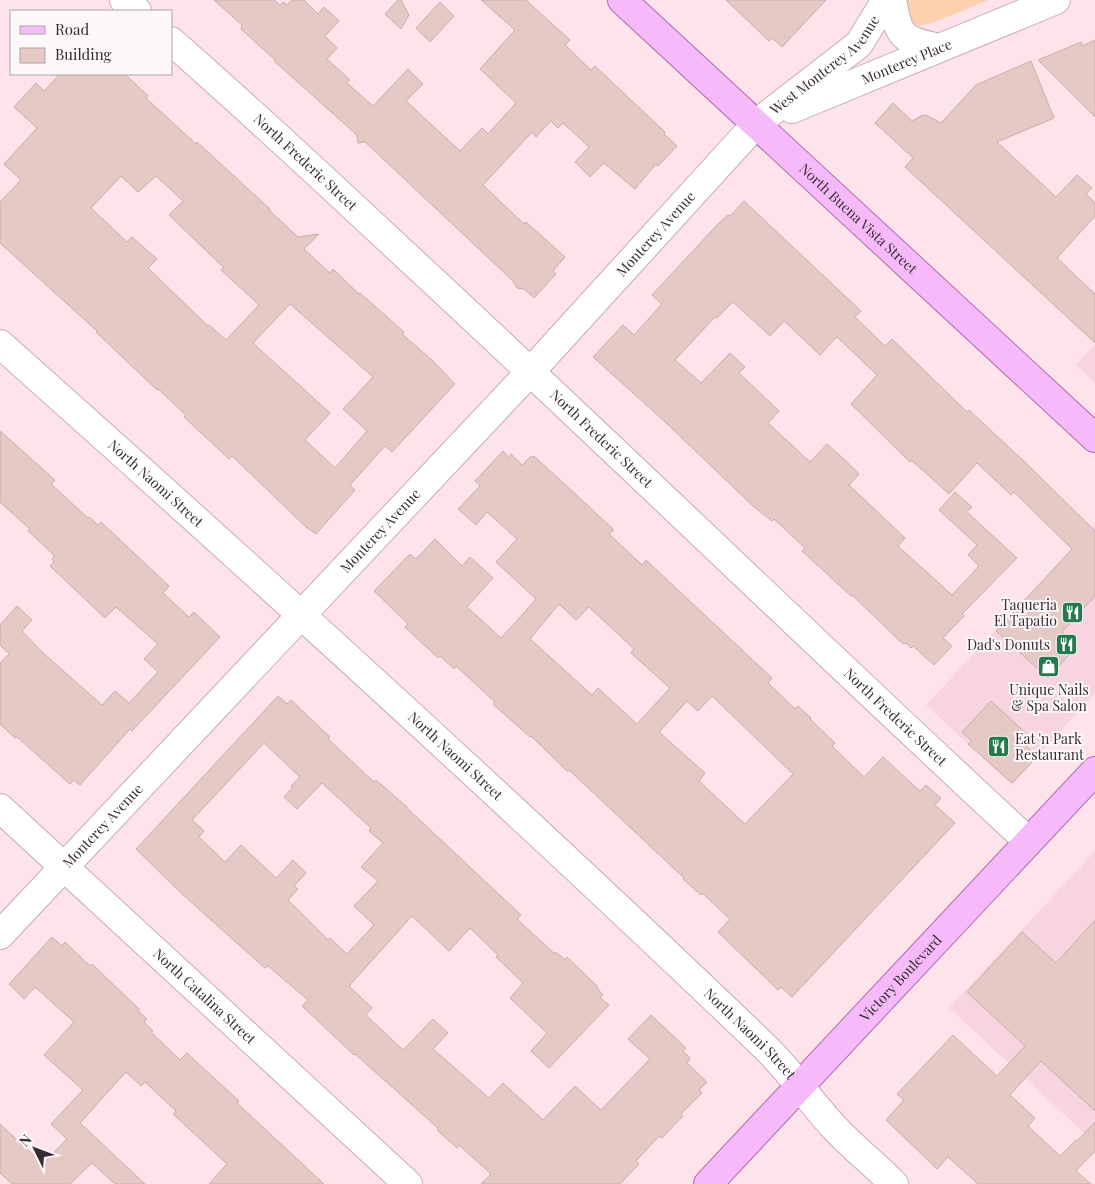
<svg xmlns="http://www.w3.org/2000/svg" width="1095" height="1184" font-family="'Playfair Display',serif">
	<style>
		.built { fill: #f8d4e0 }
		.green { fill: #fdd1ae }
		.building { fill: #e5c9c5; stroke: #c8ada8; fill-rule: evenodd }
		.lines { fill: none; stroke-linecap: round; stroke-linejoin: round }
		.minor-casing { stroke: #c7acb5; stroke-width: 30 }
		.major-casing { stroke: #af6ab1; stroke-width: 30 }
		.minor { stroke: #fff; stroke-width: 28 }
		.major { stroke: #f6bafa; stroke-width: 28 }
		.labels { text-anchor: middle; stroke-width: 4; stroke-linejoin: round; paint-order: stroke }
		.street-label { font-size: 14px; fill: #372c30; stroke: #fcf7f8 }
		.poi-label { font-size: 14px; fill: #372c30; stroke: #fcf7f8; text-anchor: end }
	</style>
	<rect width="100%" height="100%" fill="#ffe3eb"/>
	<g class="built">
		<polygon points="1095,344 1095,383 1076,365"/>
		<polygon points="1095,524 1095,693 1012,785 926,705"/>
		<polygon points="1095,851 1095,1143 949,1008"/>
	</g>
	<polygon class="green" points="907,0 988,0 933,23 919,26 911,23 905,5"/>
	<g class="building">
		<polygon points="214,0 274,0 280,5 283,2 287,5 292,0 304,0 318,14 324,7 339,21 325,36 337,48 327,59 350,80 347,83 373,106 408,69 423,84 406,101 460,151 482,128 488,134 516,103 480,69 515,30 481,0 526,0 570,40 565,45 591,70 595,66 665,132 664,134 677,146 658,166 656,164 635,189 604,163 590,177 575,162 589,147 563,123 558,128 551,121 536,137 532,132 483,185 524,224 526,222 565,257 553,271 556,274 534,298 524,289 517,288 513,281 365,142 358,143 357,135 274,61 275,60 241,29 242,25"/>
		<polygon points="398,0 401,0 409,15 401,29 385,14"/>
		<polygon points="726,0 826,0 782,47 772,38 769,41"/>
		<polygon points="440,2 454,16 430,42 416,28"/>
		<polygon points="1095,40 1095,117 1038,60 1081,42 1082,46"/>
		<polygon points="1031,61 1054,118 997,142 1056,197 1077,175 1092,188 1086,194 1095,203 1095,216 1057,258 1095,294 1095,343 905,167 913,158 875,123 893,103 912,121 921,116 926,115 941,123 976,85"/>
		<path d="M60 74H125L148 96 146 98 196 144 197 142 270 209 269 210 298 237 319 234 304 249 330 273 333 269 359 294 360 293 404 332 402 334 433 361 455 384 392 452 385 446 350 485 355 490 316 534 306 527 232 456 229 459 184 417 186 415 158 389 157 390 96 332 97 331 0 243V202L21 180 4 164 37 128 14 107 36 83 44 91ZM121 176 138 192 156 176 183 201 169 215 224 268 221 270 259 305 226 340 209 325 208 326 148 268 157 259 132 237 127 242 91 208ZM290 304 373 377 343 409 367 431 335 468 305 440 330 413 253 343Z"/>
		<polygon points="744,201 861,311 855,317 885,346 892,339 967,412 969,410 1028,465 1095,531 1095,596 1062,632 1077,646 1048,678 996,631 1072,549 1014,492 1011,495 977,463 949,494 911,460 910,462 851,404 877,375 837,337 820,355 784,321 770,336 733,302 717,318 715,317 675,360 701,383 730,353 745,367 739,373 779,411 768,423 810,462 827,444 845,460 859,474 849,485 905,538 898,546 952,595 979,566 968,555 977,545 939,510 955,492 972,507 967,512 1017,558 962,614 964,616 943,638 952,646 934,665 913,646 911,648 906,643 903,644 852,595 851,596 802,551 805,548 774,519 772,521 753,506 662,419 593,357 623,325 634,335 662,304 652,295 717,225 728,215 730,216"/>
		<polygon points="0,431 55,480 51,484 88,518 89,517 98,525 101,522 169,586 163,593 189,617 194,612 220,637 132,731 130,729 80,785 74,780 70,784 17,737 15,738 0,724 0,663 9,654 0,645 0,625 17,606 32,620 22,631 42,652 102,705 115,691 129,703 158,672 144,659 158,644 116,607 105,618 50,566 54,562 52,559 54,557 53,554 28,531 30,529 0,502"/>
		<path d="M503 451 509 457 511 454 522 465 531 456 533 458 534 456 570 489 614 530 609 534 642 565 646 560 772 678 768 683 795 709 798 706 811 718 810 719 835 743 832 746 864 777 883 757 920 791 926 785 941 798 935 805 955 823 792 997 781 987 778 990 718 932 730 919 702 893 701 895 683 879 684 878 569 770 567 771 531 736 530 737 493 704 495 702 456 666 454 669 440 656 438 658 405 627 408 624 374 591 410 554 416 559 435 539 462 566 470 557 493 578 467 607 501 638 521 616 536 599 496 562 517 539 487 512 476 525 458 509 480 486 475 481ZM559 604 576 620 589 607 634 649 631 653 670 688 637 724 598 688 592 695 530 639ZM712 696 793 774 745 824 699 781 705 773 659 732 687 701 698 711Z"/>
		<path d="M278 696 287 704 291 700 330 737 328 739 374 782 376 780 407 807V808L521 915 517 919 555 954 556 952 565 960 567 957 598 987 597 988 603 995 600 998 609 1005 549 1068 531 1051 547 1033 510 998 523 983 496 957 498 955 470 928 449 951 412 916 349 986 372 1008 366 1015 403 1050 433 1019 448 1033 433 1049 489 1098 503 1083 543 1120 575 1086 601 1110 650 1059 628 1039 651 1015 686 1048 683 1051 690 1058 687 1063 707 1082 699 1090 702 1093 681 1114 683 1116 662 1138 659 1136 636 1161 639 1164 620 1184H481L491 1174 459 1145 457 1148 437 1130 438 1128 355 1054 354 1055 302 1006 308 1000 268 966 265 968 256 960 182 894 136 849ZM264 743 300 777 291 786 292 788 284 797 297 809 322 783 371 828 369 831 383 843 361 867 378 881 354 906 374 925 347 954 330 938 328 940 288 900 298 889 294 886 306 873 293 860 276 878 242 846 241 845 225 862 199 837 204 831 192 820Z"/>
		<polygon points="991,701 1030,737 1024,744 1037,757 1012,783 968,744 972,741 962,732"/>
		<polygon points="1095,920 1095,1111 1041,1061 1010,1095 1035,1118 1028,1126 1060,1156 1076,1140 1077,1141 1095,1122 1095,1151 1076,1171 1091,1184 978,1184 948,1157 937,1169 886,1120 904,1100 897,1094 953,1035 997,1076 1025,1046 967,992 1022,932 1056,963"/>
		<polygon points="52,937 62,946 65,942 90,966 92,964 139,1009 139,1012 147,1019 144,1022 153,1031 151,1032 180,1060 187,1053 239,1101 237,1103 324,1184 209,1184 227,1164 173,1114 176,1111 145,1082 141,1086 126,1072 80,1123 145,1184 115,1184 92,1163 70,1184 12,1184 0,1173 0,1124 43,1164 67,1139 51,1124 83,1090 44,1055 74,1022 35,987 24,999 9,984"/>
	</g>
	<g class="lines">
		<defs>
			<g id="minor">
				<polyline points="124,0 137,11"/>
				<path d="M892 0C899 39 902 39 939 48"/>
				<path id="s1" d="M171 41C250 110 326 181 402 252 612 446 817 646 1028 841"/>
				<path id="s2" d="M792 109 1056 0"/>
				<path id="s3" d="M0 344C258 574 514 806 763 1045 789 1069 808 1099 832 1125 851 1146 874 1164 894 1184"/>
				<path id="s4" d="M0 808 408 1184"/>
				<path id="s5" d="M0 935 531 371 756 124 859 44 886 0"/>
			</g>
			<g id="major">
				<path id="s6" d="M622 0 1095 438"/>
				<path id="s7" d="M708 1184 1095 771"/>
			</g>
		</defs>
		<use href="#minor" class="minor-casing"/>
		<use href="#major" class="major-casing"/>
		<use href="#minor" class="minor"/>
		<use href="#major" class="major"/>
	</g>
	<defs>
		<symbol id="restaurant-square" viewBox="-11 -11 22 22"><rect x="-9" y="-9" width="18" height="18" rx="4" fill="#247a4d" stroke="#fcf7f8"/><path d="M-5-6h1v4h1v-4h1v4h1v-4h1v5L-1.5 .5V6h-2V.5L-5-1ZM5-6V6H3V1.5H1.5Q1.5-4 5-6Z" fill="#fff"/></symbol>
		<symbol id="shop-square" viewBox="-11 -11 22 22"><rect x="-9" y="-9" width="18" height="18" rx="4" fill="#247a4d" stroke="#fcf7f8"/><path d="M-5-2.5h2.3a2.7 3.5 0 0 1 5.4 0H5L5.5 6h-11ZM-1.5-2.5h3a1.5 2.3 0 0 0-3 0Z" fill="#fff"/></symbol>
	</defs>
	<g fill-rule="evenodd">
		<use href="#restaurant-square" x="1060" y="600" width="25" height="25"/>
		<use href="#restaurant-square" x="1054" y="632" width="25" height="25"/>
		<use href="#shop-square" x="1036" y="654" width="25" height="25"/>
		<use href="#restaurant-square" x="986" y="734" width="25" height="25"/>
	</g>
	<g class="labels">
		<g class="street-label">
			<text dy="5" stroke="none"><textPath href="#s2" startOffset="124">Monterey Place</textPath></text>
			<text dy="5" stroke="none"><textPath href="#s5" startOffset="1200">West Monterey Avenue</textPath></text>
			<text dy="5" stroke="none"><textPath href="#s1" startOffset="181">North Frederic Street</textPath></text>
			<text dy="5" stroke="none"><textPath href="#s6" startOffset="322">North Buena Vista Street</textPath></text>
			<text dy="5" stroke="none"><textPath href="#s5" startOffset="960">Monterey Avenue</textPath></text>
			<text dy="5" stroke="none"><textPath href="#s1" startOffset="586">North Frederic Street</textPath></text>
			<text dy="5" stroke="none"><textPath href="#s3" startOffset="209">North Naomi Street</textPath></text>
			<text dy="5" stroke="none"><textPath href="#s5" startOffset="555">Monterey Avenue</textPath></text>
			<text dy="5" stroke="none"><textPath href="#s1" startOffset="991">North Frederic Street</textPath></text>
			<text dy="5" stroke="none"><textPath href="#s3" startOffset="614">North Naomi Street</textPath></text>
			<text dy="5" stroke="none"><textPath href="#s5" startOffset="150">Monterey Avenue</textPath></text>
			<text dy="5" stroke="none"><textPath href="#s7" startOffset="282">Victory Boulevard</textPath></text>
			<text dy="5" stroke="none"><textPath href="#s4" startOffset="278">North Catalina Street</textPath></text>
			<text dy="5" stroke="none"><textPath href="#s3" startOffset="1019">North Naomi Street</textPath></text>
		</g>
		<g class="poi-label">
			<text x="1057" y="610">Taqueria<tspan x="1057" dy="16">El Tapatio</tspan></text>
			<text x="1050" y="650">Dad's Donuts</text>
			<text x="1049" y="695" text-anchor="middle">Unique Nails<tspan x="1049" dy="16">&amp; Spa Salon</tspan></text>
			<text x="1015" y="744" text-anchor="start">Eat 'n Park<tspan x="1015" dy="16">Restaurant</tspan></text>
		</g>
	</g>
	<rect x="10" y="10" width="162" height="65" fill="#fcf7f8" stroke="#ada6a8"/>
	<rect x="20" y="26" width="25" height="8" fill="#f6bafa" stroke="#ada6a8"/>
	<text x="55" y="35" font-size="15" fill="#372c30">Road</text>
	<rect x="20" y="48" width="25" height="15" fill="#e5c9c5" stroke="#ada6a8"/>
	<text x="55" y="60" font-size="15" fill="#372c30">Building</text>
	<g transform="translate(35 1149) rotate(312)" stroke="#fcf7f8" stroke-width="4" paint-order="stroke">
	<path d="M0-4L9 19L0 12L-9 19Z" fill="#372c30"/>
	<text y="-8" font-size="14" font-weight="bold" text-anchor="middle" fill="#372c30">N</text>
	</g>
</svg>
